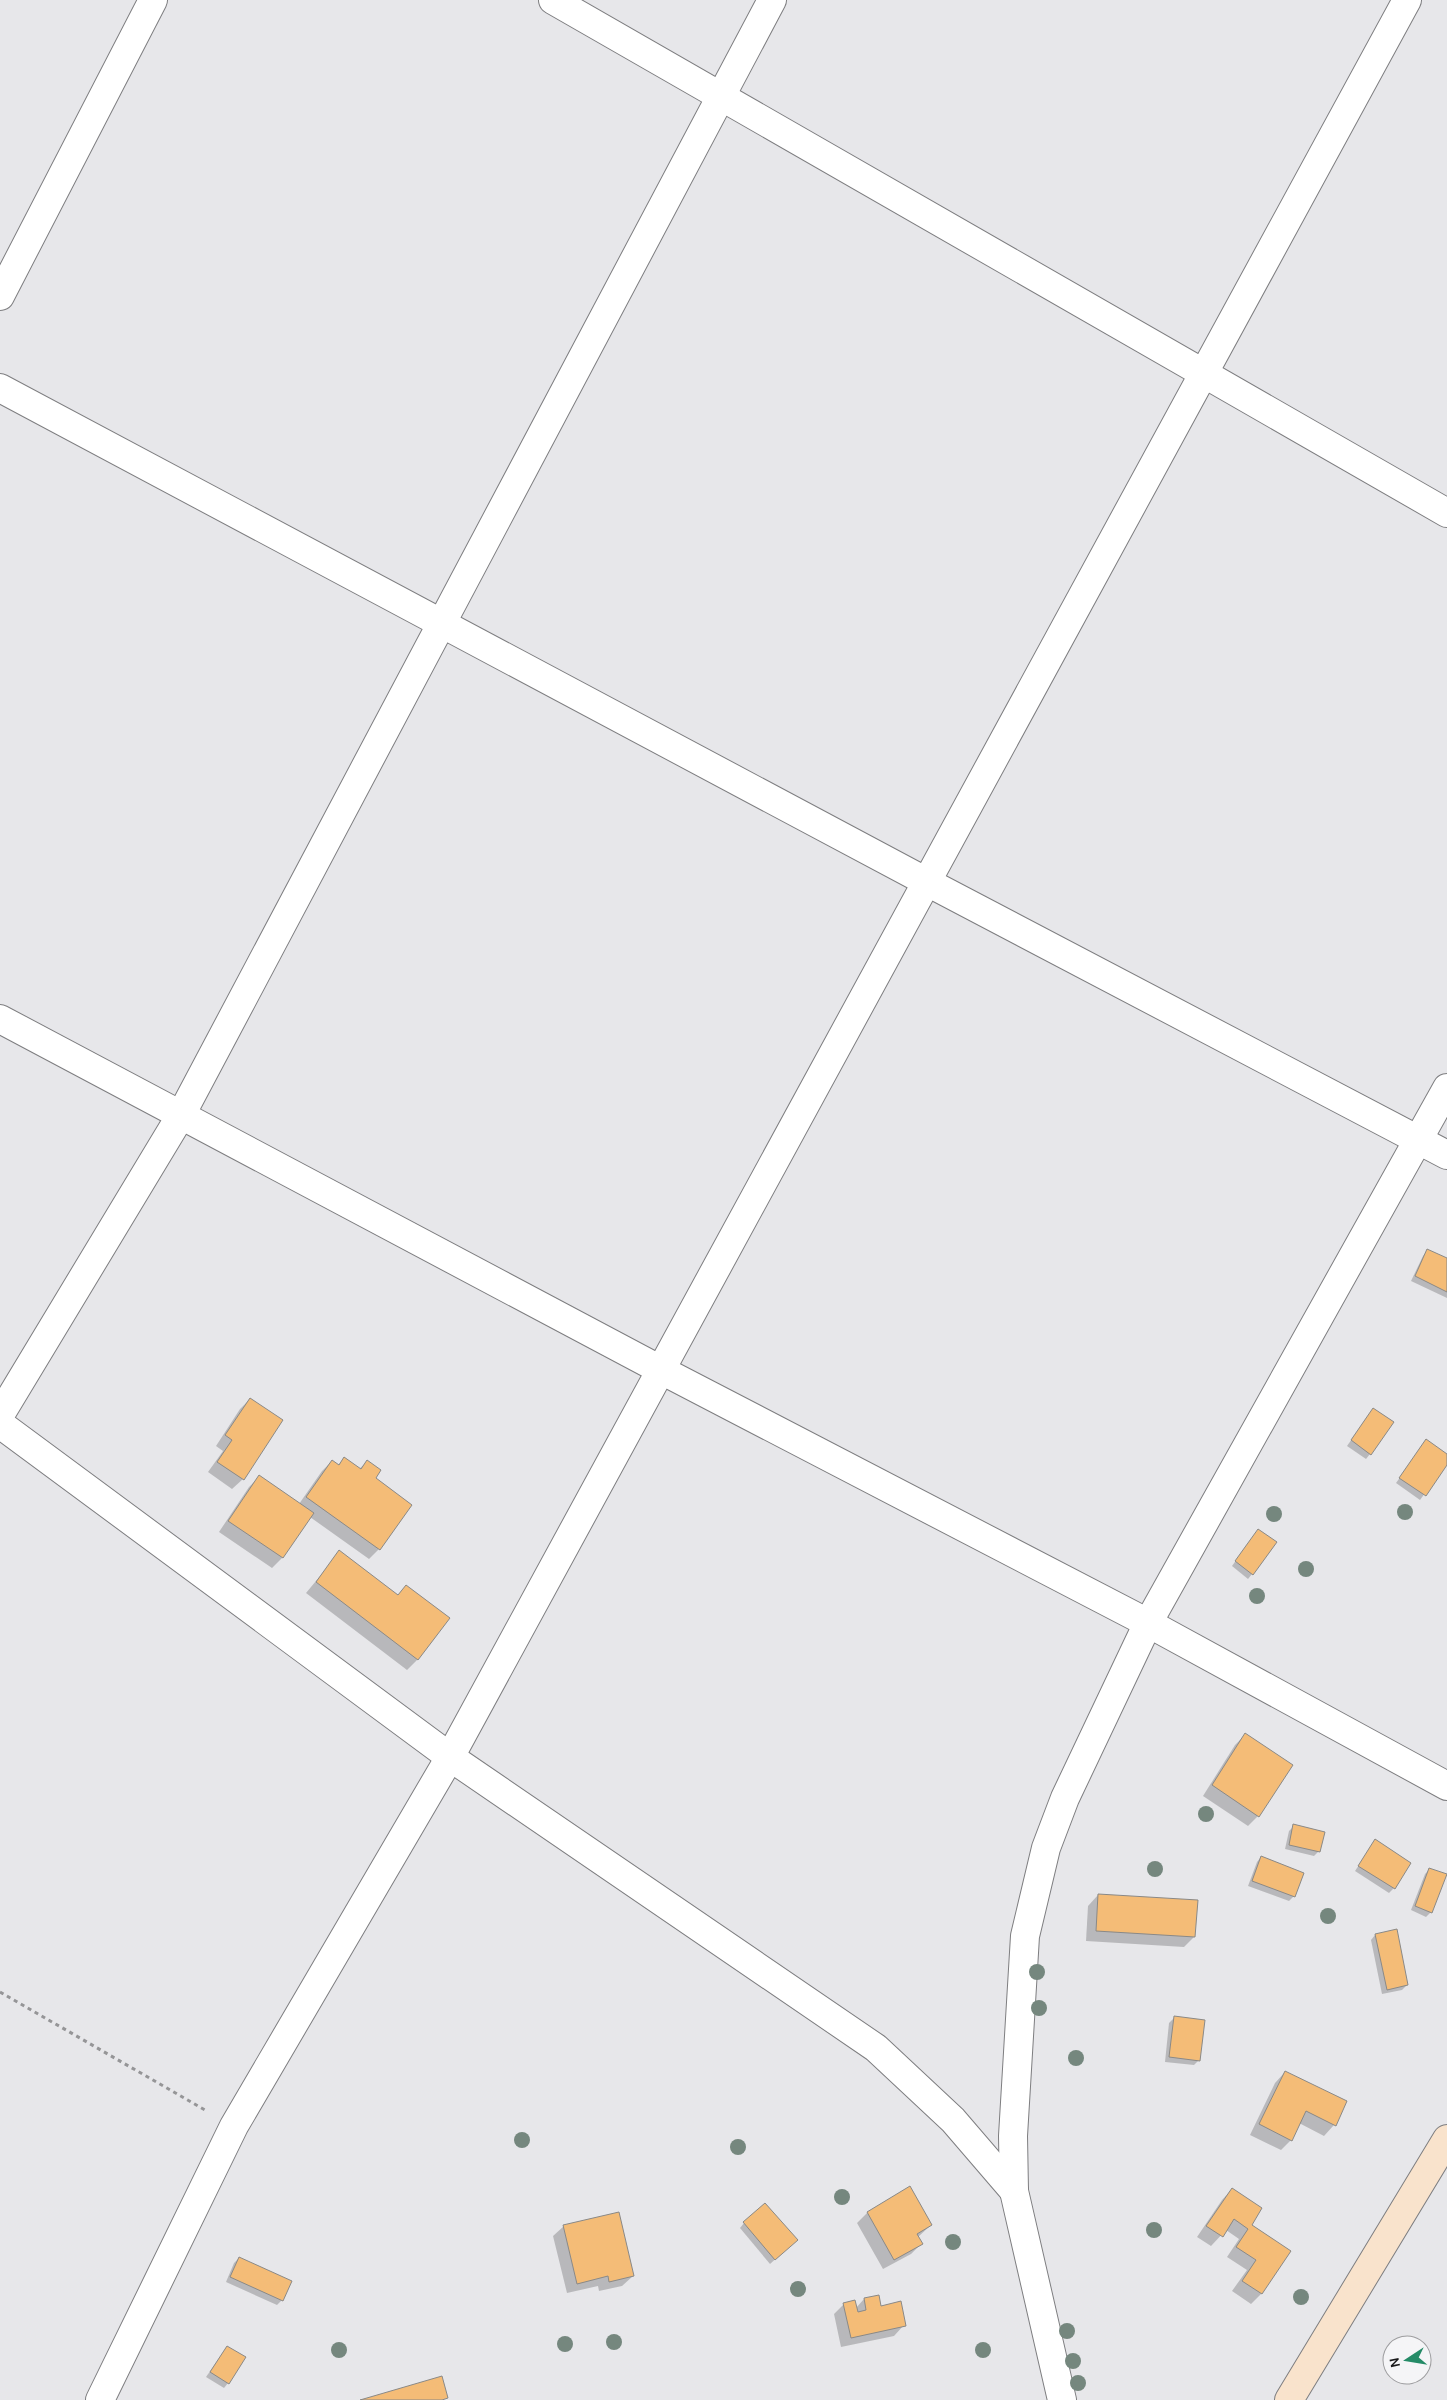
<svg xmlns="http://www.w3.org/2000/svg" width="1447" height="2400" font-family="Karla,sans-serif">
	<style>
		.shadow { fill: #0003 }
		.building { fill: #f4bc77; stroke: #8a8987 }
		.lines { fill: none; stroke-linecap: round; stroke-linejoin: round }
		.street-casing { stroke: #7e7e80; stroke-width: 30 }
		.secondary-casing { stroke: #7e7e80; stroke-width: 30 }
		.path { stroke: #959597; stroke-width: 3; stroke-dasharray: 4 4; stroke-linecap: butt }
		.street { stroke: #fff; stroke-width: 28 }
		.secondary { stroke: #f9e3cc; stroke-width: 28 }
		.tree { fill: #75877e }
	</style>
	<rect width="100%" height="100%" fill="#e7e7ea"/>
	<g class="shadow">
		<polygon points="1427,1251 1447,1260 1447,1298 1411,1281 1423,1256"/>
		<polygon points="250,1399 243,1479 232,1489 208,1472 223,1451 216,1446 240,1409"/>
		<polygon points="1373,1409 1370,1454 1366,1459 1347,1446"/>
		<polygon points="1426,1441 1447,1456 1447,1463 1420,1500 1396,1483"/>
		<polygon points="344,1459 359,1469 367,1462 374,1478 379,1549 369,1559 310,1517 282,1558 272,1568 219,1532 249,1487 259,1477 299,1504 322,1471 332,1461 338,1465"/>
		<polygon points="1254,1535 1252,1574 1248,1579 1232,1566"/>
		<polygon points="340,1552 397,1596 406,1586 417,1660 407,1670 306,1593"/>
		<polygon points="1245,1735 1258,1816 1248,1826 1203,1796 1235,1745"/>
		<polygon points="1294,1826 1319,1851 1314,1856 1285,1849 1289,1831"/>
		<polygon points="1375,1841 1394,1888 1389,1893 1355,1871"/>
		<polygon points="1261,1857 1294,1896 1289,1901 1248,1886 1257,1862"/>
		<polygon points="1430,1869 1431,1912 1426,1917 1411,1910 1425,1874"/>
		<polygon points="1098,1895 1194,1937 1184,1947 1086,1941 1088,1906"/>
		<polygon points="1375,1935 1407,1985 1402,1990 1382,1994 1371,1940"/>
		<polygon points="1174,2018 1199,2060 1194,2065 1165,2062 1169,2023"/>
		<polygon points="1285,2072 1345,2102 1334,2125 1324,2136 1299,2123 1291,2140 1281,2150 1250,2135 1275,2083"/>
		<polygon points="1232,2189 1250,2225 1289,2251 1261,2294 1251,2304 1232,2291 1247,2270 1227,2257 1239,2239 1226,2230 1211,2246 1197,2237 1222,2200"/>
		<polygon points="867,2213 931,2225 918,2237 921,2244 911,2254 883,2269 857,2223"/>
		<polygon points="744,2223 791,2245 770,2264 740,2228"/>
		<polygon points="564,2226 633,2276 622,2286 599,2291 598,2286 567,2293 553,2236"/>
		<polygon points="239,2258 282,2300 277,2305 226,2282 234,2263"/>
		<polygon points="864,2299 880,2307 904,2325 894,2336 841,2347 834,2314 844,2304 856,2308"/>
		<polygon points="227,2347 228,2383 224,2388 206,2377"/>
	</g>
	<g class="building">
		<polygon points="1427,1249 1447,1258 1447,1292 1415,1276"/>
		<polygon points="250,1398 283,1420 244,1480 217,1462 232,1440 225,1435"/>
		<polygon points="1373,1408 1394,1422 1371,1455 1351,1440"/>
		<polygon points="1426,1439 1447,1454 1447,1465 1426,1496 1399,1478"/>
		<polygon points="344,1457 361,1469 367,1460 381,1470 376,1478 412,1505 380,1550 306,1497 332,1460 339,1465"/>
		<polygon points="259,1475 314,1513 283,1558 228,1521"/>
		<polygon points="1258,1529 1277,1542 1253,1575 1235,1561"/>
		<polygon points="339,1550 398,1595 406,1585 450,1618 418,1660 316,1582"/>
		<polygon points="1245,1733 1293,1765 1259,1817 1212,1785"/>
		<polygon points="1293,1824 1325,1832 1320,1852 1289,1845"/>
		<polygon points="1375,1839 1411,1863 1395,1889 1358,1866"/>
		<polygon points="1261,1856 1304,1873 1295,1897 1252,1881"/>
		<polygon points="1429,1868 1447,1874 1432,1913 1415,1906"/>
		<polygon points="1098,1894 1198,1900 1195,1937 1096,1931"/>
		<polygon points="1397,1929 1408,1985 1387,1990 1375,1934"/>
		<polygon points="1174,2016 1205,2020 1200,2061 1169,2057"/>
		<polygon points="1285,2071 1347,2101 1336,2126 1306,2111 1292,2141 1259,2124"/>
		<polygon points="910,2186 932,2225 917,2234 923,2244 894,2260 867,2212"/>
		<polygon points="1232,2188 1262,2208 1252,2225 1291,2251 1262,2294 1242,2281 1256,2260 1236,2247 1248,2229 1234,2219 1223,2237 1206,2226"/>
		<polygon points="765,2203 798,2240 775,2260 743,2222"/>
		<polygon points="619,2212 634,2276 609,2282 608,2276 577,2284 563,2225"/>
		<polygon points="239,2257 292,2281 283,2301 230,2277"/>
		<polygon points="879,2295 881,2306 901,2301 906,2326 851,2338 843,2303 855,2300 858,2312 866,2310 864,2298"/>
		<polygon points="227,2346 246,2357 229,2384 210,2372"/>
		<polygon points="442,2376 448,2398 442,2400 360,2400"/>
	</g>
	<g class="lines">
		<defs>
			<g id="street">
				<polyline points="553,0 1447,513"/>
				<polyline points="0,296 153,0"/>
				<polyline points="0,388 927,882 1447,1155"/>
				<polyline points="0,1019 661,1370 1148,1623 1447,1786"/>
				<polyline points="0,1415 181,1115 772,0"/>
				<polyline points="0,1424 450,1757 876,2048 953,2120 1014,2191"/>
				<polyline points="100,2400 234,2126 450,1757 1407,0"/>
				<polyline points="1062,2400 1014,2191 1013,2136 1025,1936 1046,1848 1065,1798 1148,1623 1447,1088"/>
			</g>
			<polyline id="secondary" points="1289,2400 1447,2139"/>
		</defs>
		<use href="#street" class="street-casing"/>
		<use href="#secondary" class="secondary-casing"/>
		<polyline class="path" points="0,1992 205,2110"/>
		<use href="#street" class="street"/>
		<use href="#secondary" class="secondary"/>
	</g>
	<g class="tree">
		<circle cx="1405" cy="1512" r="8"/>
		<circle cx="1274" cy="1514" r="8"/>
		<circle cx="1306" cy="1569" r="8"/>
		<circle cx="1257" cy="1596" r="8"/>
		<circle cx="1206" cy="1814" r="8"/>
		<circle cx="1155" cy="1869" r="8"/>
		<circle cx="1328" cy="1916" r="8"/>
		<circle cx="1037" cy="1972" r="8"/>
		<circle cx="1039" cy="2008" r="8"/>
		<circle cx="1076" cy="2058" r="8"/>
		<circle cx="522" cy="2140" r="8"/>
		<circle cx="738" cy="2147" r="8"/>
		<circle cx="842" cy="2197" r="8"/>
		<circle cx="1154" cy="2230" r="8"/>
		<circle cx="953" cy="2242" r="8"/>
		<circle cx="798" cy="2289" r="8"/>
		<circle cx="1301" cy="2297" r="8"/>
		<circle cx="1067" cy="2331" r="8"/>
		<circle cx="614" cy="2342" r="8"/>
		<circle cx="565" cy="2344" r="8"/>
		<circle cx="339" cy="2350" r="8"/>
		<circle cx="983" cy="2350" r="8"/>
		<circle cx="1073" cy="2361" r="8"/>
		<circle cx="1078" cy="2383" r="8"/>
	</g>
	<g transform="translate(1407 2360) rotate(258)"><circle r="24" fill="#f5f5f7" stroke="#9d9d9f"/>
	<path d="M0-4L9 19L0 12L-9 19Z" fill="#258b67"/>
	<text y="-8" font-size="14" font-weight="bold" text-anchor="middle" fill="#19191a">N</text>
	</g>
</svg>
